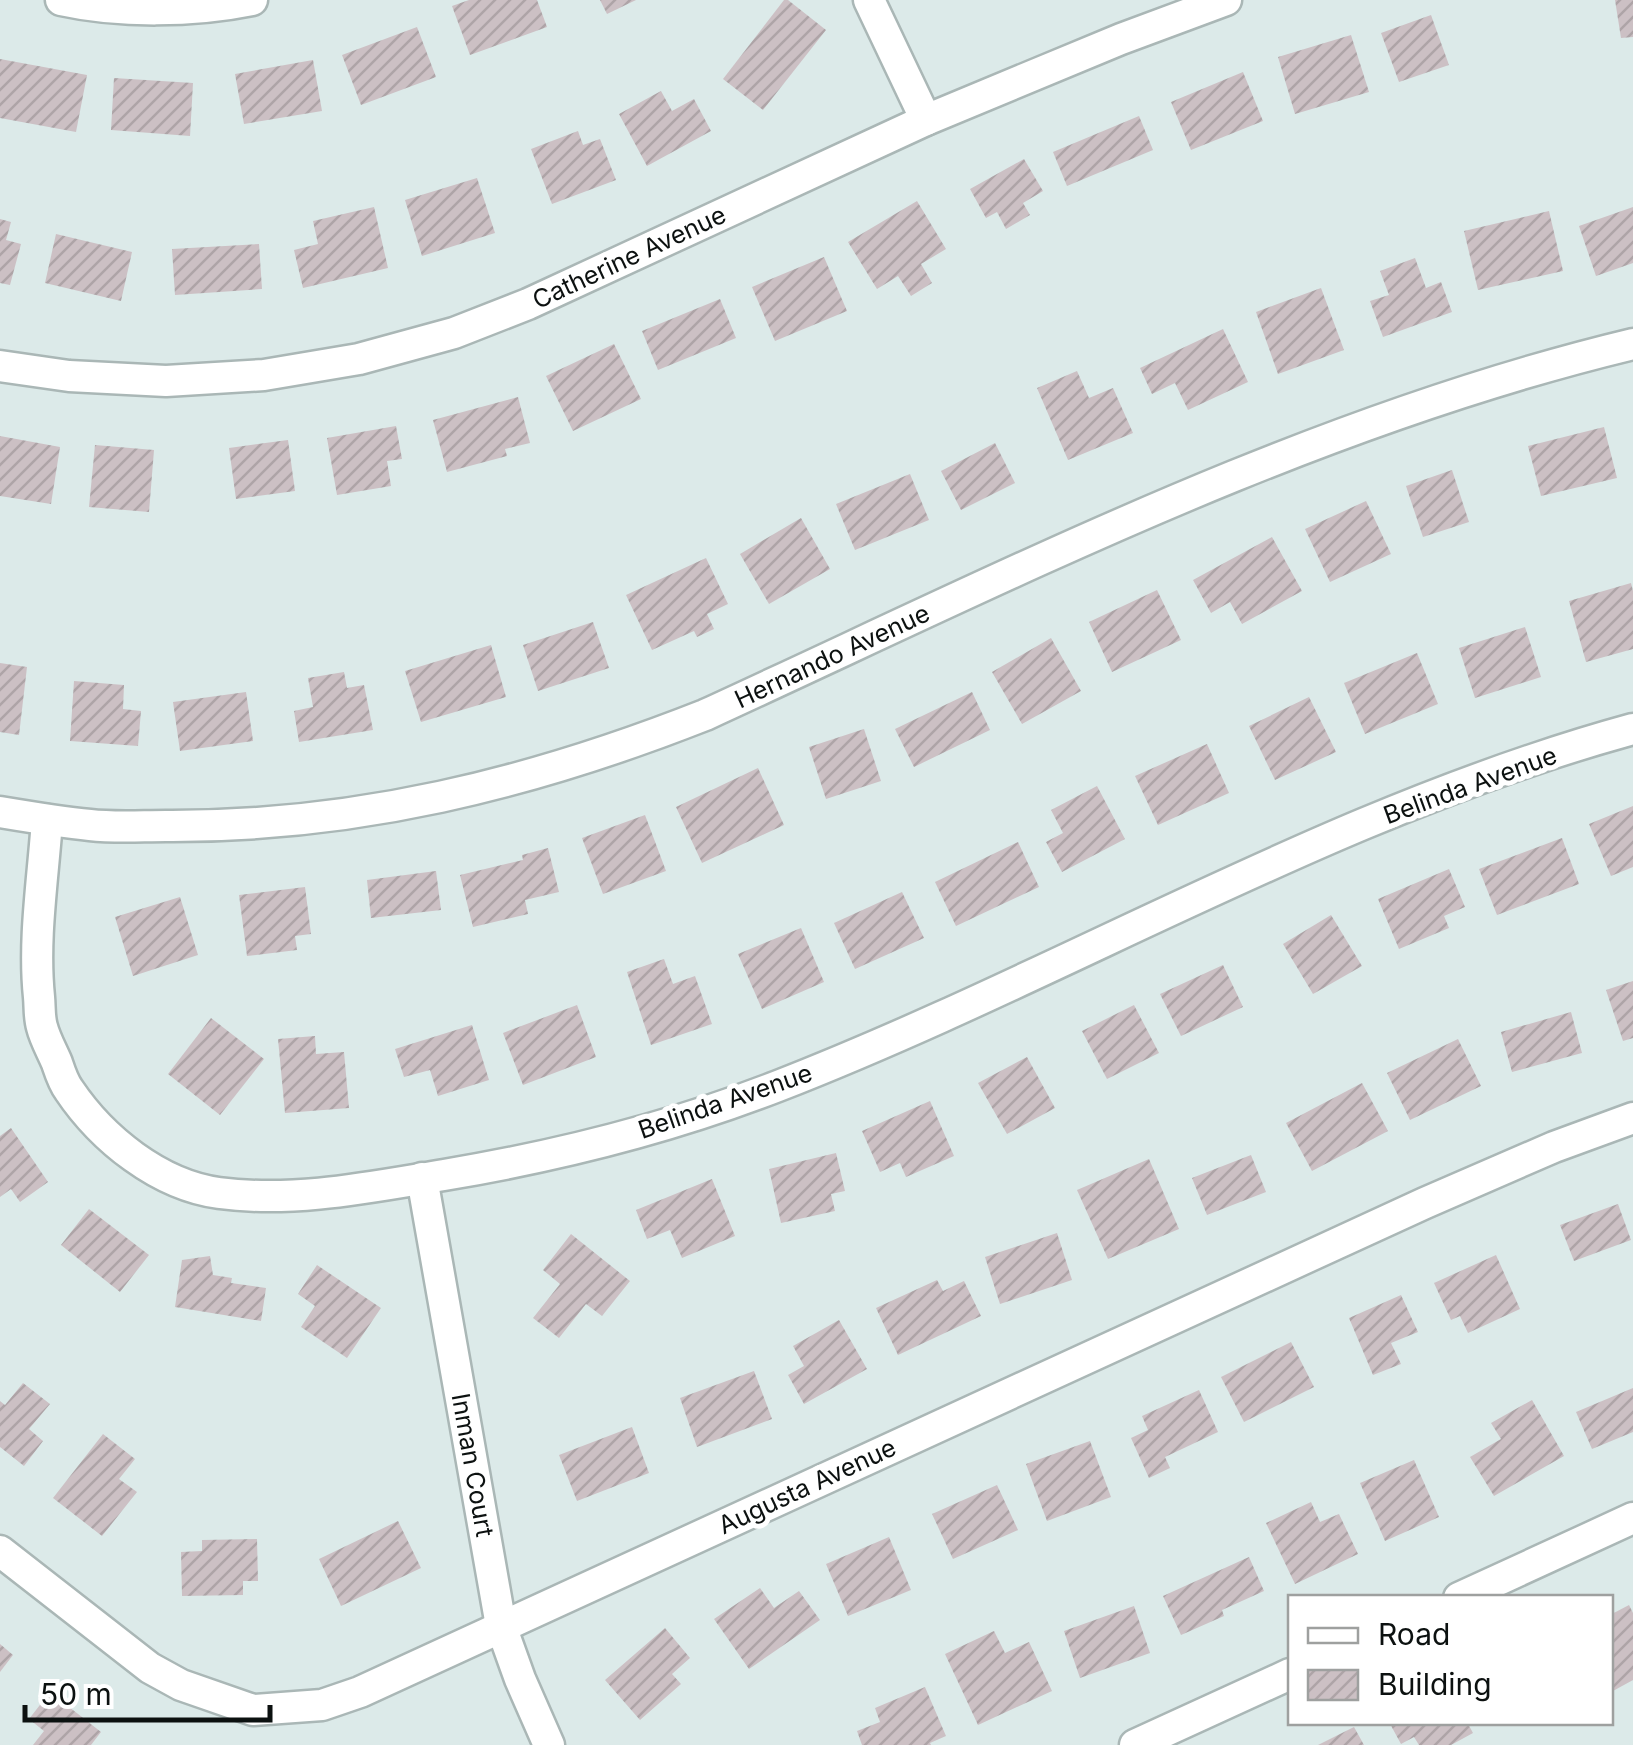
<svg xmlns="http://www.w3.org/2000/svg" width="1633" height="1745" font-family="Inter,sans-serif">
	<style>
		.building { fill: url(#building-hatch) }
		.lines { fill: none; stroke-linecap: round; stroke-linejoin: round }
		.street-casing { stroke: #aab7b6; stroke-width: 35 }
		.street { stroke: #fff; stroke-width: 30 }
		.labels { text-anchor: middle; stroke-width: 10; stroke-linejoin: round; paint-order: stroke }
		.street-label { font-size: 25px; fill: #0c1110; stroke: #fff }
	</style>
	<defs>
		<pattern id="building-hatch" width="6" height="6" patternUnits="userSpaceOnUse" patternTransform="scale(2.5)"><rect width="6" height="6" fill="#ccc0c4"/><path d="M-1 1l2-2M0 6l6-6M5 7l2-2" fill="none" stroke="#aea4a7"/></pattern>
	</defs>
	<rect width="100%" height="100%" fill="#dceae9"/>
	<g class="building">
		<polygon points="469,0 537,0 547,27 470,55 452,6"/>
		<polygon points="600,0 636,0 607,14"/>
		<polygon points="784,0 788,0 826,30 763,110 723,79"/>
		<polygon points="1615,0 1633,0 1633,37 1621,38"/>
		<polygon points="1431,15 1449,65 1399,82 1381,33"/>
		<polygon points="417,27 436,77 361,105 342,55"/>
		<polygon points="1351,35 1369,92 1295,114 1278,57"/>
		<polygon points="0,59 87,75 76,132 0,118"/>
		<polygon points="313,60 322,111 244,124 235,74"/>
		<polygon points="1243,72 1263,121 1191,150 1171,102"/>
		<polygon points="114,78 193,83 190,136 111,130"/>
		<polygon points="661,91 672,111 694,99 711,131 647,166 619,114"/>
		<polygon points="1139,116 1153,150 1067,186 1053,152"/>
		<polygon points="578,131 583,145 600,139 616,180 552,204 531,149"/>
		<polygon points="1024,159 1043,191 1023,203 1030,215 1006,229 997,212 986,218 970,189"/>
		<polygon points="477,178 495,233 422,256 405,200"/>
		<polygon points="917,201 946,249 921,264 932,283 911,296 898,276 877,289 848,242"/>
		<polygon points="374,207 388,268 303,288 294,250 318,244 313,221"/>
		<polygon points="1633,207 1633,263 1596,276 1579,226"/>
		<polygon points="1549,211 1563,271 1478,290 1464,231"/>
		<polygon points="0,219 11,222 6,240 21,244 10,285 0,283"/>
		<polygon points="56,234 132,252 121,301 45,283"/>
		<polygon points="259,244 262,289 175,295 172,249"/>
		<polygon points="824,257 847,311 775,341 752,287"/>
		<polygon points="1415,258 1426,288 1441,282 1452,312 1383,337 1370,301 1389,295 1380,271"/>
		<polygon points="1321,288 1344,350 1278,374 1256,312"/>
		<polygon points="720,299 736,338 658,370 642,331"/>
		<polygon points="1223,329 1248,382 1188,410 1175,383 1152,394 1140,368"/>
		<polygon points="614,344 641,399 573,431 546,376"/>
		<polygon points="1077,371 1089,398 1113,388 1133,433 1068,460 1037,388"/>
		<polygon points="518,397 530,443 505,449 507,456 447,472 433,420"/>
		<polygon points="396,426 402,459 387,461 391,486 337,495 327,438"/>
		<polygon points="1604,427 1617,478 1541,496 1528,446"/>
		<polygon points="0,436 60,447 51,504 0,496"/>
		<polygon points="288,440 295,491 236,499 229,448"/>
		<polygon points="995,443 1015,483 961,510 941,471"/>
		<polygon points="95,445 154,450 149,512 89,507"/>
		<polygon points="1452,470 1469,522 1423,537 1406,486"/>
		<polygon points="910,474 929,520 855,550 836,504"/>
		<polygon points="1366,501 1391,554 1330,582 1305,529"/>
		<polygon points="801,518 830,569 769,604 740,554"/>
		<polygon points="1272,537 1302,591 1242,624 1230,602 1211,613 1193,580"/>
		<polygon points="706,558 728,604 707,614 714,629 697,637 694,631 652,650 626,595"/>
		<polygon points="1631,583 1633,591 1633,649 1586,662 1569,601"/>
		<polygon points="1157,590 1181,640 1112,672 1089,622"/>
		<polygon points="593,622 609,668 538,691 523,645"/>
		<polygon points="1525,627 1541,677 1475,698 1459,648"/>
		<polygon points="1051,638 1081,691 1022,724 992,672"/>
		<polygon points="491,645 506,697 421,722 405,671"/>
		<polygon points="1417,653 1438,704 1365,734 1344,683"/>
		<polygon points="0,663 27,667 19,735 0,732"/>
		<polygon points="344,672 347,688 364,685 373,730 299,742 294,711 313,707 308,678"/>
		<polygon points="74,681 124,685 123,709 141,711 138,746 70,741"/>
		<polygon points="246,692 253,741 180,751 173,702"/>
		<polygon points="972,692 990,730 914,767 895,729"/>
		<polygon points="1309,697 1336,752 1275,780 1249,726"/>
		<polygon points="864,729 881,781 826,799 809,747"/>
		<polygon points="1207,744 1229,793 1158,825 1135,776"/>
		<polygon points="758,768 784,825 702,863 676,807"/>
		<polygon points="1097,786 1125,839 1062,872 1046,842 1063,833 1051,810"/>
		<polygon points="1633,806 1633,867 1611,876 1589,824"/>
		<polygon points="645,815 666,871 603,894 582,838"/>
		<polygon points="1562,838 1579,884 1497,915 1479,869"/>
		<polygon points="1018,842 1039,887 956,926 935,882"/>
		<polygon points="548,848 559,892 525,900 528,914 473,927 460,875 523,860 522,855"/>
		<polygon points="1449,869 1465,907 1444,916 1449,928 1399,949 1378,899"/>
		<polygon points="436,871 441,910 371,918 367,880"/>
		<polygon points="305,887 311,934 295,936 297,950 247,956 239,895"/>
		<polygon points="902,892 924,938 855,969 834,923"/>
		<polygon points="180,897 198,955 133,976 115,917"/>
		<polygon points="1331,915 1362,966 1313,994 1283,944"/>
		<polygon points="801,928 824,982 762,1009 738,954"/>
		<polygon points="664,959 673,984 695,976 712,1024 651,1045 627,972"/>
		<polygon points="1223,965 1243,1007 1181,1036 1160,994"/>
		<polygon points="1633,981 1633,1038 1623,1041 1606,990"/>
		<polygon points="577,1005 596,1057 523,1085 503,1033"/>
		<polygon points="1134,1005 1159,1053 1107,1079 1082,1031"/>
		<polygon points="1571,1012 1582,1053 1512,1072 1501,1032"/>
		<polygon points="211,1018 264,1059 220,1115 168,1074"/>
		<polygon points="472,1025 489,1080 438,1096 430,1070 404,1077 395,1049"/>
		<polygon points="315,1036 316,1054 344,1052 349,1108 285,1113 278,1039"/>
		<polygon points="1458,1039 1481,1086 1410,1120 1387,1073"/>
		<polygon points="1027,1057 1055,1108 1007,1134 978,1083"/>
		<polygon points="1362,1083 1388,1131 1312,1171 1286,1123"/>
		<polygon points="930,1101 954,1156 906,1177 900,1163 880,1172 862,1131"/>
		<polygon points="11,1128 48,1182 20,1202 11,1189 0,1197 0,1136"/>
		<polygon points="836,1153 845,1191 831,1194 835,1211 781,1223 769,1169"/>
		<polygon points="1251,1155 1266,1192 1207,1215 1192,1178"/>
		<polygon points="1149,1159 1179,1229 1108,1259 1077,1190"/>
		<polygon points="712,1179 735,1236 682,1258 670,1230 647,1239 636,1210"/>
		<polygon points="1618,1204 1631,1240 1574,1261 1560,1225"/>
		<polygon points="89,1209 149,1255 120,1292 61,1245"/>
		<polygon points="1057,1233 1072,1280 1000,1304 985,1257"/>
		<polygon points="571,1234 630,1281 602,1316 586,1304 559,1338 533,1318 560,1284 543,1270"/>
		<polygon points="1496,1255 1520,1309 1468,1333 1460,1316 1451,1320 1434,1283"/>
		<polygon points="210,1256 213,1275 232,1278 231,1283 266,1288 261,1321 175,1307 182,1260"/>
		<polygon points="317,1265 381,1308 347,1358 301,1327 315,1306 298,1294"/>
		<polygon points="937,1280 943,1291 964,1281 981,1316 898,1355 876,1308"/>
		<polygon points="1401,1295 1418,1332 1391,1343 1401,1364 1373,1375 1349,1318"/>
		<polygon points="839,1320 867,1369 804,1404 788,1375 804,1366 793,1346"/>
		<polygon points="1291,1342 1314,1387 1244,1422 1221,1377"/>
		<polygon points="754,1371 772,1419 697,1447 680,1398"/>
		<polygon points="23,1383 50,1404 29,1429 43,1441 24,1466 0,1447 0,1401 5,1405"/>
		<polygon points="1633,1388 1633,1432 1592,1449 1576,1412"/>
		<polygon points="1199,1390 1218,1432 1165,1457 1170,1468 1149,1478 1131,1438 1148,1430 1142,1416"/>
		<polygon points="1532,1400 1564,1456 1494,1496 1470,1457 1501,1439 1491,1423"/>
		<polygon points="632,1427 649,1473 577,1501 559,1455"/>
		<polygon points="103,1434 135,1459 119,1479 137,1492 102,1536 53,1498"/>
		<polygon points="1090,1441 1111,1497 1047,1521 1026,1464"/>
		<polygon points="1414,1460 1439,1517 1385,1541 1360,1483"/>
		<polygon points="997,1485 1018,1530 953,1559 932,1514"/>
		<polygon points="1311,1502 1320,1522 1339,1514 1358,1554 1295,1584 1266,1523"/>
		<polygon points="398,1521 421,1568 341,1606 319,1559"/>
		<polygon points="889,1537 911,1590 848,1616 826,1564"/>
		<polygon points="257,1539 258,1581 243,1581 243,1595 182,1596 181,1552 202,1551 202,1540"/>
		<polygon points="1249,1557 1264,1591 1222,1610 1224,1616 1181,1635 1163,1596"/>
		<polygon points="760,1588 774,1608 799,1591 820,1620 749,1669 714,1619"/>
		<polygon points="1629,1605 1633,1613 1633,1680 1613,1691 1610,1687 1610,1615"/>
		<polygon points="1134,1606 1150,1653 1080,1678 1064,1631"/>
		<polygon points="665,1628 690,1658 672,1674 681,1684 640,1720 605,1680"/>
		<polygon points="994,1631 1005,1653 1029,1642 1052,1691 978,1725 945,1654"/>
		<polygon points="0,1644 13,1655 0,1672"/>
		<polygon points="925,1687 946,1736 930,1743 931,1745 862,1745 857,1731 880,1722 875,1708"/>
		<polygon points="50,1692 101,1732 91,1745 33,1745 44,1731 29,1719"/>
		<polygon points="1389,1722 1467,1722 1473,1733 1451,1745 1419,1745 1414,1737 1401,1744"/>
		<polygon points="1354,1727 1364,1745 1318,1745"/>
	</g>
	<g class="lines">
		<defs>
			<g id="street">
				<path d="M61 0C120 13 193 12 252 0"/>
				<polyline points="869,0 926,120"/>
				<polyline points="0,366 69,376 166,381 264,375 359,359 454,333 528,304 926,120 1121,39 1226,0"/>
				<path d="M0 812C30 817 60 822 90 825 115 828 141 826 166 826 355 827 530 784 705 715 1008 576 1308 422 1633 344"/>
				<path d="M47 820C43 879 33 939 39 997 40 1007 39 1017 42 1027 45 1039 52 1051 57 1063 60 1072 63 1082 69 1090 102 1139 159 1185 219 1193 294 1203 371 1187 444 1175 558 1156 670 1128 778 1086 1065 974 1333 811 1633 729"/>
				<polyline points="422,1178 501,1626 520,1679 549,1745"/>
				<polyline points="0,1551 150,1668 181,1685 253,1710 322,1705 360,1692 1425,1203 1554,1147 1633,1118"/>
				<polyline points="1459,1598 1633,1518"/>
				<polyline points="1135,1745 1290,1674"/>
			</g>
		</defs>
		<use href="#street" class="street-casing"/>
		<use href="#street" class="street"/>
	</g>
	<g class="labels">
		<g class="street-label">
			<text transform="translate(629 257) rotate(-25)" y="9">Catherine Avenue</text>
			<text transform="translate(832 656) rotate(-25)" y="9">Hernando Avenue</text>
			<text transform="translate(1470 785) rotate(-20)" y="9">Belinda Avenue</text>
			<text transform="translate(725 1101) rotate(-19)" y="9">Belinda Avenue</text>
			<text transform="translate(473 1465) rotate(80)" y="9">Inman Court</text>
			<text transform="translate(807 1486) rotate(-25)" y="9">Augusta Avenue</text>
		</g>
	</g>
	<rect x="1288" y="1595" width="325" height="130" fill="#ffffff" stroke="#9ea09f" stroke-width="2.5"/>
	<rect x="1308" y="1628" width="50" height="15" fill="#ffffff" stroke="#9ea09f" stroke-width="2.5"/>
	<text x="1378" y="1645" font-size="30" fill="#0c1110">Road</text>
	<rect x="1308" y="1670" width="50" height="30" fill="url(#building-hatch)" stroke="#9ea09f" stroke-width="2.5"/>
	<text x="1378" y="1695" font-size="30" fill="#0c1110">Building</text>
	<path d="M25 1705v15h245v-15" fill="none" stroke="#0c1110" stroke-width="5"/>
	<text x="40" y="1705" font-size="30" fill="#0c1110" stroke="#ffffff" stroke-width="8" paint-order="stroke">50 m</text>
</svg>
